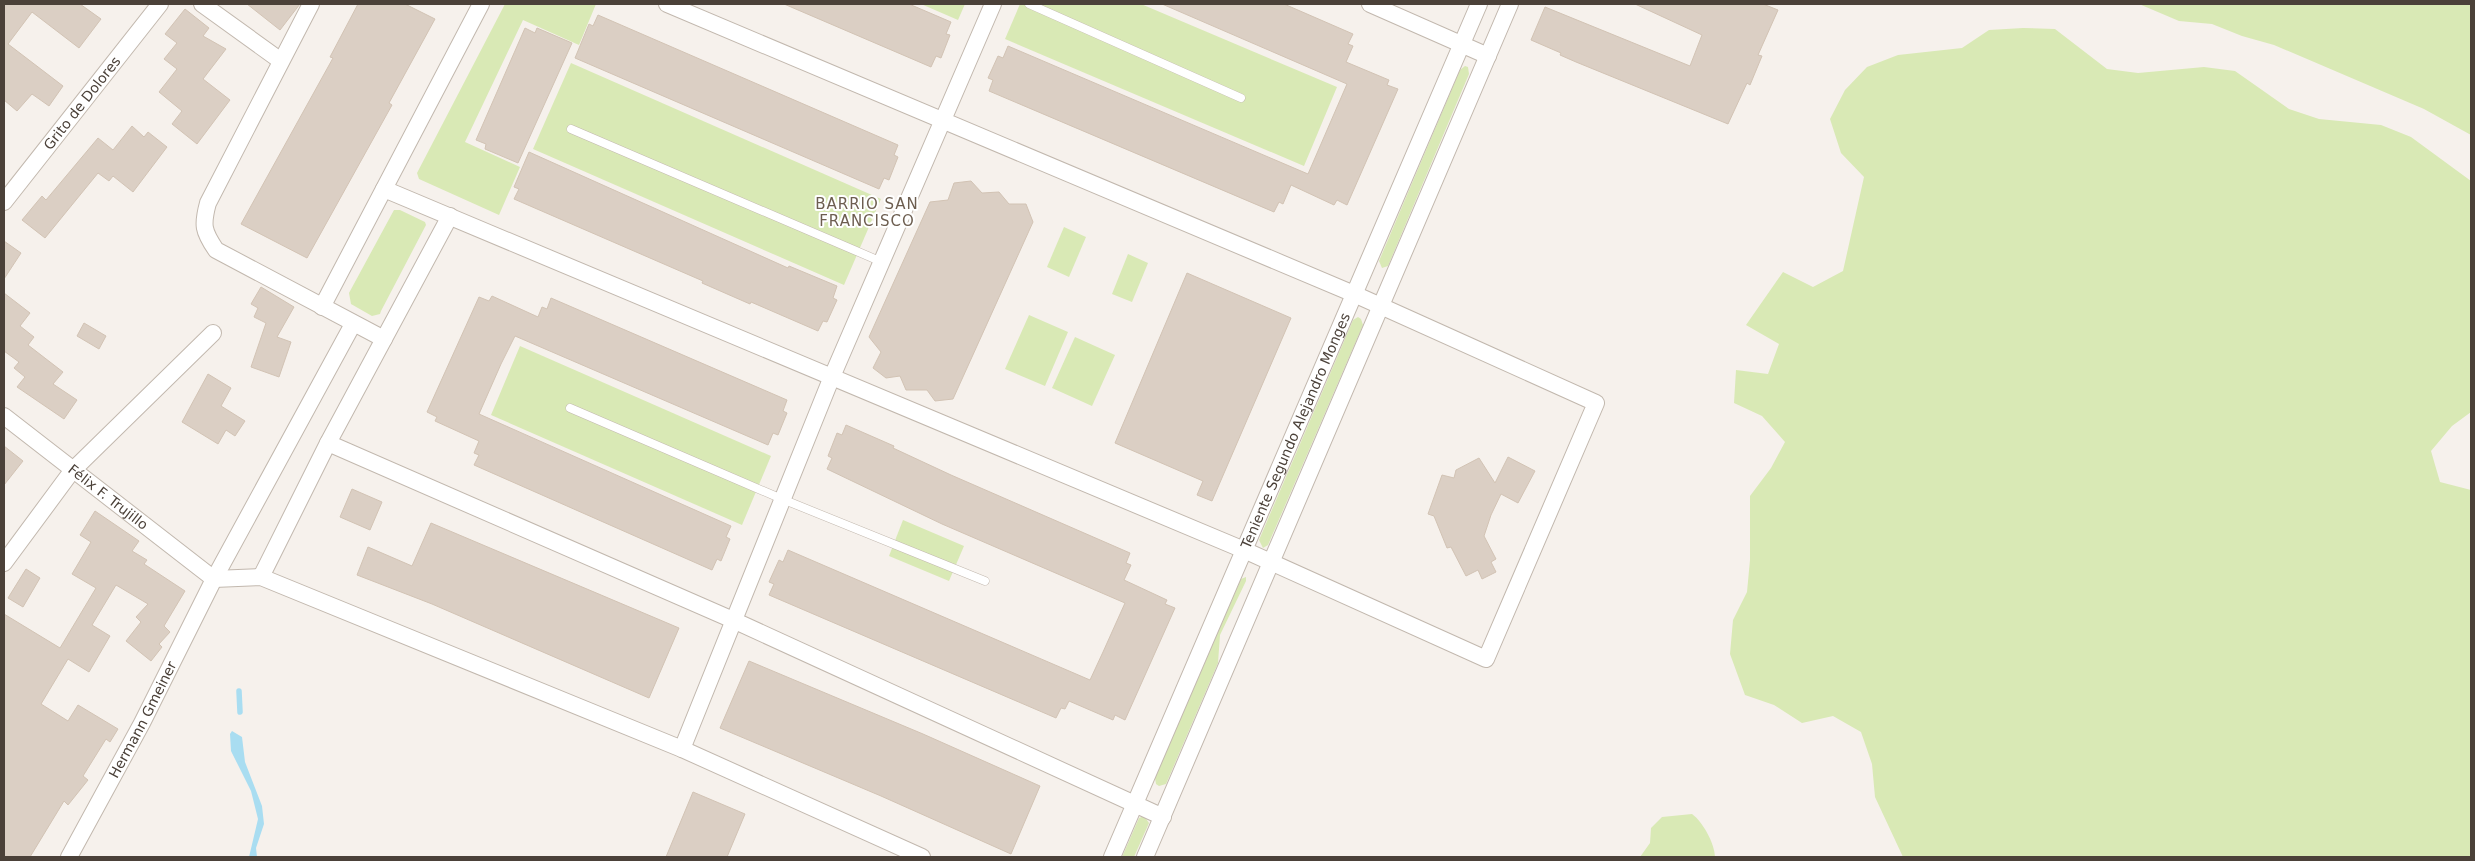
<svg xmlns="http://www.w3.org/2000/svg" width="2475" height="861" font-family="'DejaVu Sans',sans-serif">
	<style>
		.green { fill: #d9e9b5 }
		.water { fill: #a9ddf1 }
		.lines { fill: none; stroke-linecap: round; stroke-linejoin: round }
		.stream { stroke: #a9ddf1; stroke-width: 5.5 }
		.building { fill: #dbcfc4; stroke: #d2c3b4 }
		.service-casing { stroke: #c2b8ae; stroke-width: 9 }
		.minor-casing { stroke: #c2b8ae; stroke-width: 18 }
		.service { stroke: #fff; stroke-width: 8 }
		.minor { stroke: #fff; stroke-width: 16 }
		.labels { text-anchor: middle; stroke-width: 4; stroke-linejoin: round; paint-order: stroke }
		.street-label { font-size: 14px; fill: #4b4139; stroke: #fff }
		.neighbourhood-label { font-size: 15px; letter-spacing: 1px; fill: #6d5e50; stroke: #fff }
	</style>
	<rect width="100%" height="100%" fill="#f6f1ec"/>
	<g class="green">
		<polygon points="505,4 596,4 579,45 523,20 465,142 520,167 499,215 419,179 417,173"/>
		<polygon points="921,4 965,4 958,20"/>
		<polygon points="1020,4 1141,4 1337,87 1304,166 1005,39"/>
		<polygon points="2139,4 2471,4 2471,135 2424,109 2274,45 2242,36 2212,24 2179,21"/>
		<polygon points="2023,28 2055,29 2107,69 2138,73 2204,67 2235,71 2289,109 2319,119 2381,125 2411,137 2471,181 2471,412 2452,426 2431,451 2440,482 2471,490 2471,857 1903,857 1875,797 1872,764 1861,732 1833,716 1802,723 1774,705 1745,695 1730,654 1733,620 1747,592 1750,560 1750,496 1771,468 1785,442 1762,416 1734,403 1736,370 1768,374 1779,344 1746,325 1783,272 1813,287 1843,271 1864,177 1841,153 1830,119 1845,90 1867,67 1898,55 1962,48 1989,30"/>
		<polygon points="571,63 881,199 844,285 533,149"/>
		<polygon points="1465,66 1468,67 1469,74 1388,266 1382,268 1379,261 1460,70"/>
		<polygon points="394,210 400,210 425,222 426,225 381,311 380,314 372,316 351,304 349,293"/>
		<polygon points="1064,227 1086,237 1069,277 1047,267"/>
		<polygon points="1128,254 1148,263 1132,302 1112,294"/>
		<polygon points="1029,315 1068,332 1045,386 1005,369"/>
		<polygon points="1358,317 1361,319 1363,325 1268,545 1263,548 1259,540 1353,320"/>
		<polygon points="1075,337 1115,355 1092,406 1052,388"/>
		<polygon points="520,346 771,456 742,525 491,415"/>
		<polygon points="903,520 964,546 949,581 889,556"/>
		<polygon points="1246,577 1246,581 1220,635 1218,663 1166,784 1159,786 1156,784 1155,778 1241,579"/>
		<path d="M1692 814C1703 822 1715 844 1715 857H1640L1650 843 1651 828 1662 817Z"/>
		<polygon points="1144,816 1149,823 1134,857 1122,857 1139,818"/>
	</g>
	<polygon class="water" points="232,731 242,737 245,762 262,806 264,824 256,848 257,857 249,857 258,819 251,791 231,751 230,734"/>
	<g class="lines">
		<polyline class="stream" points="239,691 240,712"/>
	</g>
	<g class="building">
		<polygon points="4,4 80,4 101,19 79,48 32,12 8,44 63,86 49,106 32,94 17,111 4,100"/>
		<polygon points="247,4 300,4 280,30"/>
		<polygon points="358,4 405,4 435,19 389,103 392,105 307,258 241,224 333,58 330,57"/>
		<polygon points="784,4 909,4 951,22 946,34 950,35 941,58 936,56 931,67"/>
		<polygon points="1162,4 1284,4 1353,34 1348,44 1353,46 1346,62 1389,80 1387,85 1398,89 1347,205 1337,200 1334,205 1291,185 1283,204 1279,202 1274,212 989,91 993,80 988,78 998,56 1003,58 1008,46 1308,174 1347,84"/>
		<polygon points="1635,4 1763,4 1778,10 1758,55 1762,56 1750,85 1747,83 1728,124 1576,62 1560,55 1561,53 1531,40 1545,7 1690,66 1702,35"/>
		<polygon points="185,9 209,28 203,36 226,49 203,79 230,100 197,144 172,124 182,111 159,92 177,69 164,59 177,43 165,34"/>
		<polygon points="598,15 898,145 894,155 898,157 889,180 884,178 879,189 575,58 589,24 593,26"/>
		<polygon points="525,28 535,33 537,28 572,43 518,163 485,149 486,144 476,140"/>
		<polygon points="132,126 144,137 148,132 167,147 133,192 113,176 109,181 98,173 45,238 22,220 42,196 46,200 98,138 113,150"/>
		<polygon points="529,152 788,268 789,266 837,286 833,298 837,300 827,322 823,321 818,331 751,302 750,304 702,283 703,281 514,199 519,189 514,187"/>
		<polygon points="971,181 982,193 999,192 1009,204 1026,204 1033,222 953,399 935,401 927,390 906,390 900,376 886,378 873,368 881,352 869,337 930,202 948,200 954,183"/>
		<polygon points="4,241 21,253 4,279"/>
		<polygon points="1187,273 1291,318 1212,501 1197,495 1203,481 1115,443"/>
		<polygon points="261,287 294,307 277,337 291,342 279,377 251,367 266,323 254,317 258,308 251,304"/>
		<polygon points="4,293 30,313 20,326 34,337 28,345 63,372 53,384 77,400 64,419 17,387 25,377 14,368 19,362 4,351"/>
		<polygon points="492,296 538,317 542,307 547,309 551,298 787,400 783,411 787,413 778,435 773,433 768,445 515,336 501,364 479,414 731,526 726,537 730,539 721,561 717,559 712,570 474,465 479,455 474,453 479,441 435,421 437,417 427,412 479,297 489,301"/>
		<polygon points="84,323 106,336 99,349 77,336"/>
		<polygon points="208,374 231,388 221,406 245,421 235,436 226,430 218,444 182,422"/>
		<polygon points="846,425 894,446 893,448 951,475 1130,553 1126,563 1131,565 1124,580 1167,600 1165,604 1175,608 1125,720 1115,715 1113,720 1069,701 1065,709 1061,708 1056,718 769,595 774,584 769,582 779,560 783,562 788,550 1090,680 1103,652 1125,603 942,524 827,469 832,458 828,456 837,433 842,435"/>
		<polygon points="4,446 23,461 4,485"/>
		<polygon points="1508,457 1535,471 1518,503 1501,494 1491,515 1484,536 1496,559 1491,562 1496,572 1482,579 1478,570 1466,576 1451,547 1447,548 1434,516 1428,514 1442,475 1454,478 1456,470 1479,458 1495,483"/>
		<polygon points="352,489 382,502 370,530 340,517"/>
		<polygon points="95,511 139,541 132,551 147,560 144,564 185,591 164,626 170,632 159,644 162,647 151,661 126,641 141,622 136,617 148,604 116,585 92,625 110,636 89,672 68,659 41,704 68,721 78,705 118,729 110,742 106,739 83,776 88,780 68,805 64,801 30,857 4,857 4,614 60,648 96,588 72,574 91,542 80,535"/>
		<polygon points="431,523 679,628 649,698 432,604 357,575 368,547 412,566"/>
		<polygon points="26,569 40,578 23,607 8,598"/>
		<polygon points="749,661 923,734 1040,786 1011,854 881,796 720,728"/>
		<polygon points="693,792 745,814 727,857 666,857"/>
	</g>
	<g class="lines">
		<defs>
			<g id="service">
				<polyline points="1029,4 1241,98"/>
				<polyline points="571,129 882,262"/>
				<polyline points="570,408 782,499 985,581"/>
			</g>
			<g id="minor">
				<polyline points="202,4 281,61"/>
				<path d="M311 4 208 203C202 225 203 231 216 250L384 339"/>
				<polyline points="1370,4 1488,56"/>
				<polyline points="384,189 1244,550 1486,659 1596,403 1354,294 667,4"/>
				<path id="s1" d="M4 202 160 4"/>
				<polyline points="322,307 481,4"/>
				<path id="s2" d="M4 416 214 579"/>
				<polyline points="328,443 733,620 1163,817"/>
				<polyline points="4,563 72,471 213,333"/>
				<polyline points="261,577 328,443 450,216"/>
				<polyline points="214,579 261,577 682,749 922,857"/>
				<polyline points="682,749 831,379 993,4"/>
				<path id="s3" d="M69 857 142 723 214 579 353 324"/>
				<path id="s4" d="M1112 857 1479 4"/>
				<polyline points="1145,857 1510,4"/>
			</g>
		</defs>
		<use href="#service" class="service-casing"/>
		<use href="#minor" class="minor-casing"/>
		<use href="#service" class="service"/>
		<use href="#minor" class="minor"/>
	</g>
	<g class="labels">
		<g class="street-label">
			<text dy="5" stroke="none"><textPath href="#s1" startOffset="126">Grito de Dolores</textPath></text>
			<text dy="5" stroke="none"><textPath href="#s4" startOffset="464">Teniente Segundo Alejandro Monges</textPath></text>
			<text dy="5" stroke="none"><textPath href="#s2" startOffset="132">Félix F. Trujillo</textPath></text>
			<text dy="5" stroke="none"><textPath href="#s3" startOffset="156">Hermann Gmeiner</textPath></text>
		</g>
		<g class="neighbourhood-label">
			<text x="867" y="209">BARRIO SAN<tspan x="867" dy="17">FRANCISCO</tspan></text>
		</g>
	</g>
	<rect width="2475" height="861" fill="none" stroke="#4b4139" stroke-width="10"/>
</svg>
